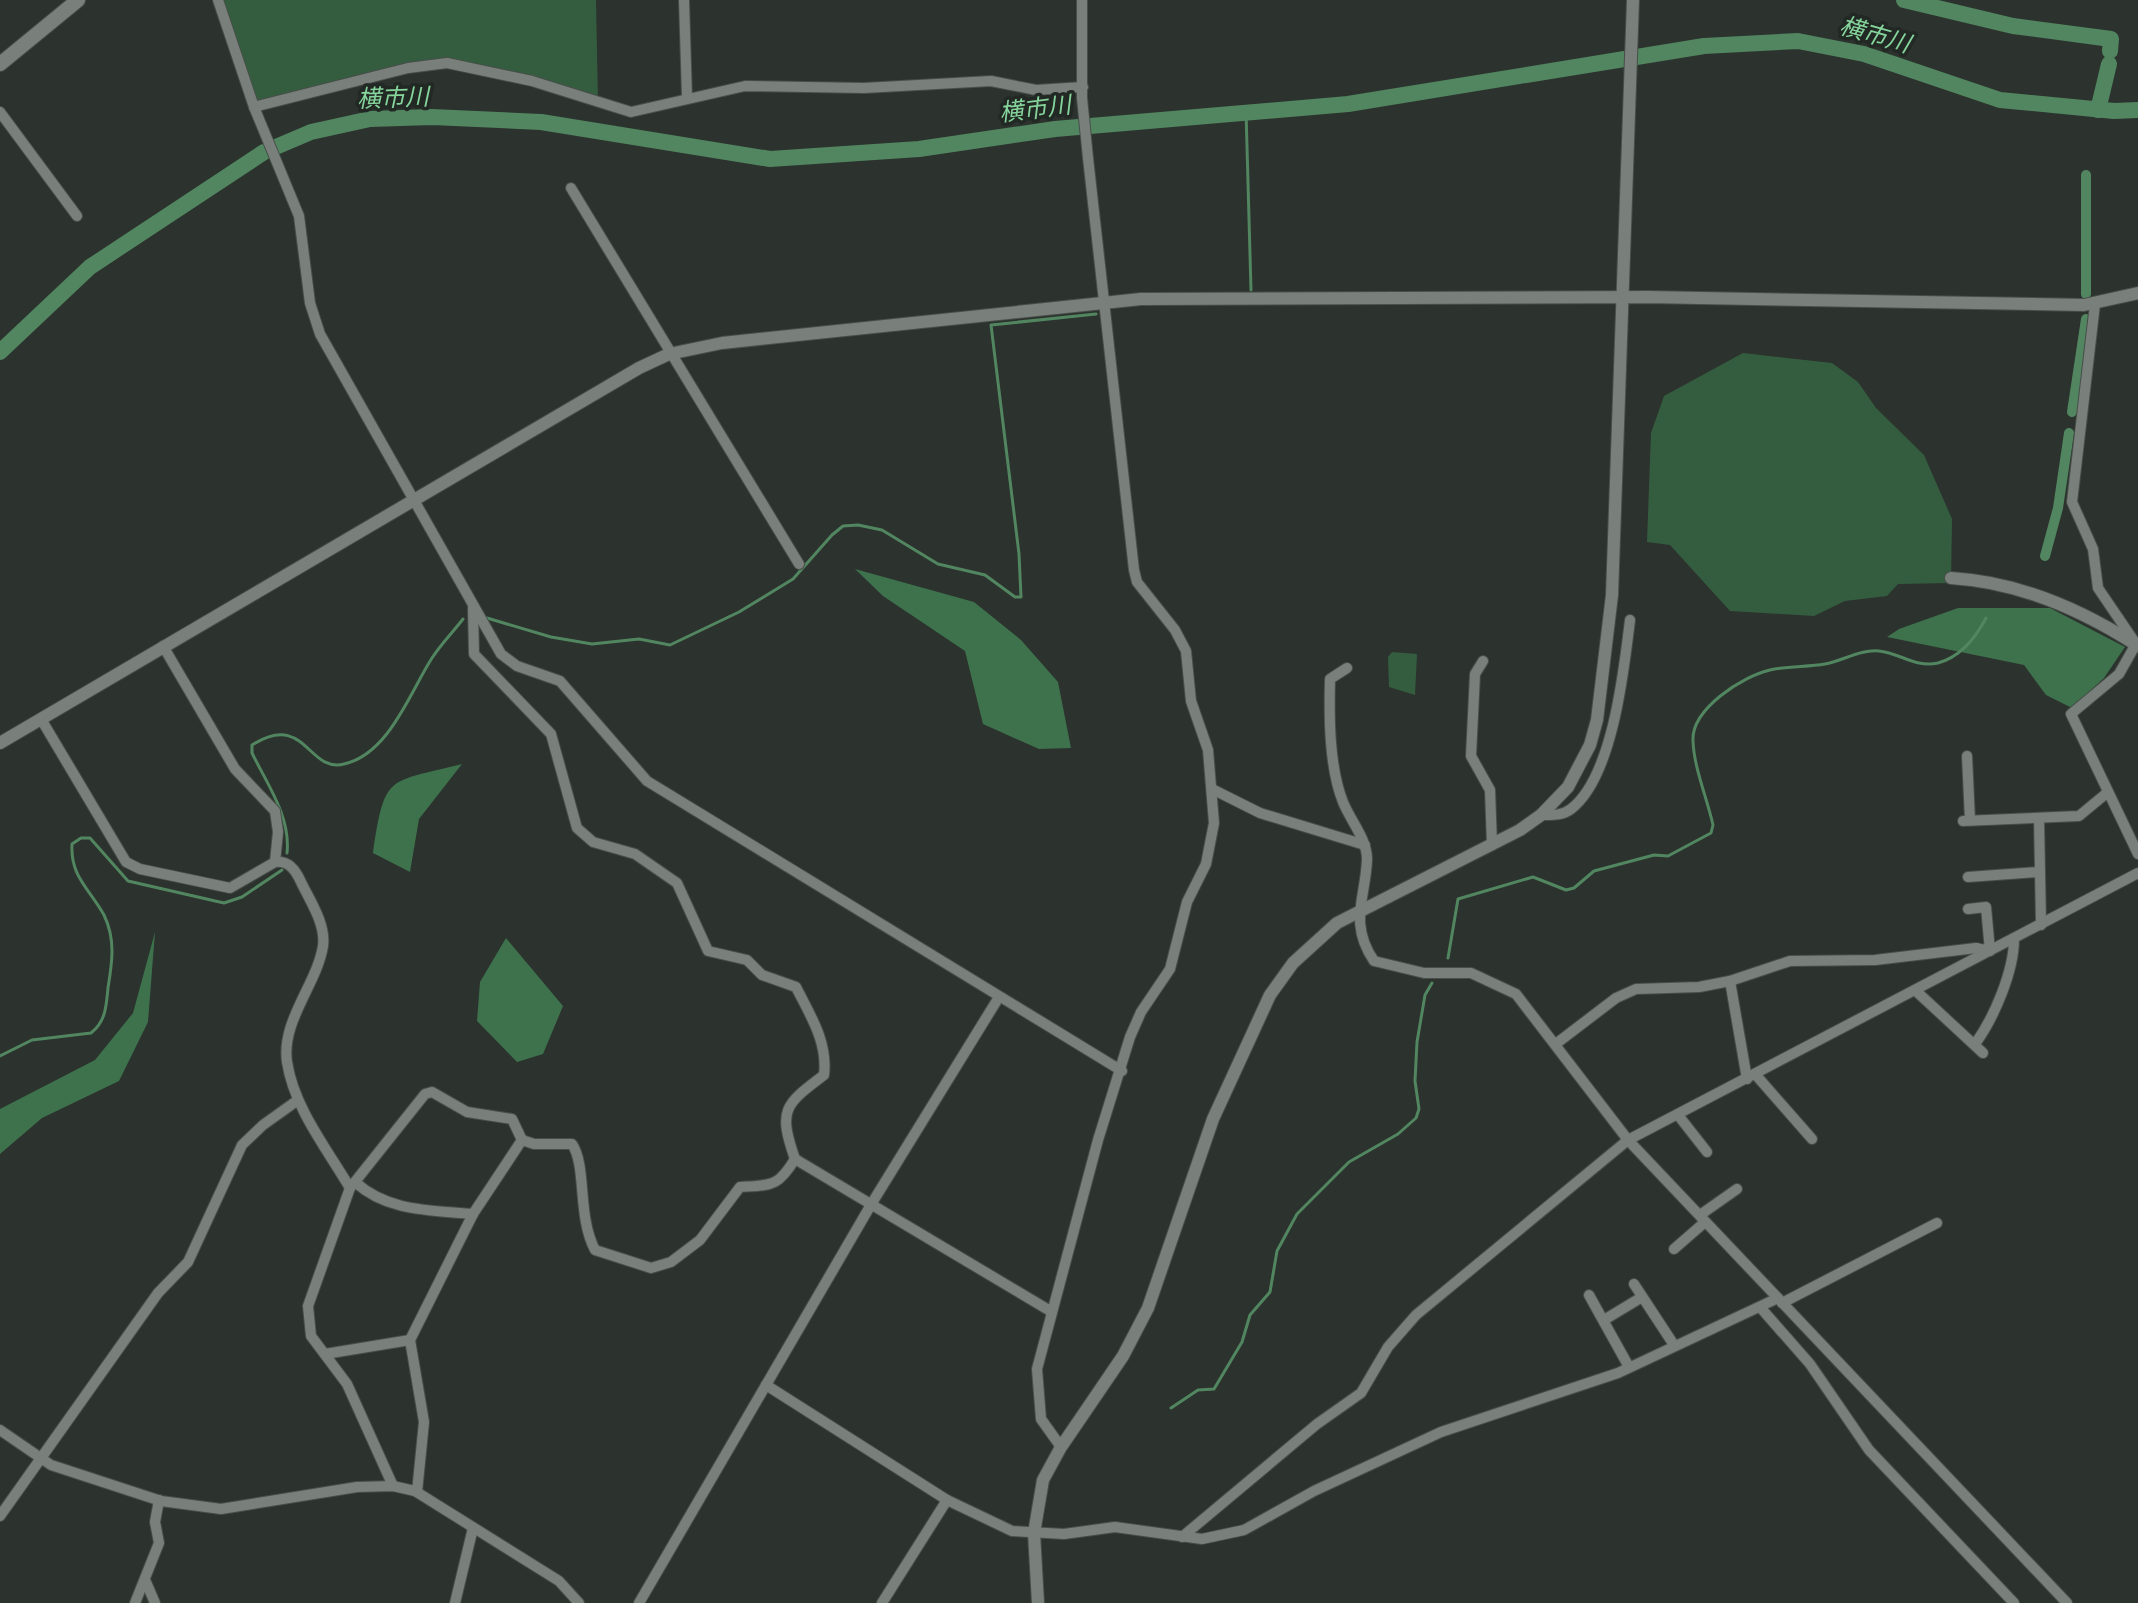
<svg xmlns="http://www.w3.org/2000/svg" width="2138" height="1603" font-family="Lora,'Noto Sans JP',serif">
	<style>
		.green { fill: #345d40 }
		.forest { fill: #3d724d }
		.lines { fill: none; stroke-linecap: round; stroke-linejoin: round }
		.stream { stroke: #518660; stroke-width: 3 }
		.canal { stroke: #518660; stroke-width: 10 }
		.river { stroke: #518660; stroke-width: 16 }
		.minor-casing { stroke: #484e49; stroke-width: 12 }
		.tertiary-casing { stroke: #484e49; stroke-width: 14 }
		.secondary-casing { stroke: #484e49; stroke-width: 16 }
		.minor { stroke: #79807b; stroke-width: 10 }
		.tertiary { stroke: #79807b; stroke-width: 12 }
		.secondary { stroke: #79807b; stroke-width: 14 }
		.labels { text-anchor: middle; stroke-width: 7; stroke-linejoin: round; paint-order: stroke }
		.water-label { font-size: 24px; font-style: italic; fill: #85d49c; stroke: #222823 }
	</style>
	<rect width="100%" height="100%" fill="#2c322d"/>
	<g class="green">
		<polygon points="218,0 596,0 598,104 447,63 254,107"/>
		<polygon points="1743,353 1832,363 1858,382 1876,408 1924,455 1952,519 1951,583 1898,584 1887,596 1845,601 1814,616 1730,611 1670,545 1647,542 1651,433 1664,396"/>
		<polygon points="1392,652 1417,654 1415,695 1389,687 1388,657"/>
	</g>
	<g class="forest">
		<polygon points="855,569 974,602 1021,640 1058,682 1071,748 1039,749 983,724 965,651 883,596"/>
		<polygon points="1958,608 2050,608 2125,647 2104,678 2072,708 2046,695 2024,665 1887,637 1899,629"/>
		<path d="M462 764 419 819 410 872 373 853C385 773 387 783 462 764Z"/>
		<polygon points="155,932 148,1022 119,1081 42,1118 0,1154 0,1109 95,1060 133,1013"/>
		<polygon points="506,938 563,1006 543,1054 517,1062 477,1021 480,982"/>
	</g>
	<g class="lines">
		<g class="stream">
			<polyline points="1246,111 1251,290"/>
			<polyline points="487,618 551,637 592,644 639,639 670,645 739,612 793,579 832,535 843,526 858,525 882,530 938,564 985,575 1015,597 1021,597 1019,554 991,325 1096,314"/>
			<path d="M287 853C291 817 267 784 252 753V745C306 711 307 773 344 764 389 754 410 692 432 658 441 644 453 632 463 619"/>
			<path d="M1448 958 1458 899 1533 877 1566 890 1574 888 1594 871 1654 855 1668 856 1711 833 1713 825C1707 798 1694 768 1693 741 1691 709 1743 676 1770 670 1788 666 1807 667 1825 664 1842 661 1861 649 1879 651 1900 653 1915 668 1938 663 1960 657 1976 637 1986 618"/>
			<path d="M0 1056 32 1040 91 1033C106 1021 106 1007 108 988 112 963 116 940 104 915 90 889 70 877 72 844L81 838H90L128 881 224 903 242 897 282 870"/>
			<polyline points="1171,1408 1198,1390 1214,1389 1242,1342 1250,1315 1270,1292 1277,1251 1297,1214 1349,1162 1398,1134 1416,1118 1419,1109 1415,1081 1417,1042 1425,995 1432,983"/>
		</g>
		<g class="canal">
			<polyline points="2086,294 2086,175"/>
			<polyline points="2072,412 2086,319"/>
			<polyline points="2045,556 2058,508 2069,433"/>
		</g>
		<g class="river">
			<polyline points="1904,0 2013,26 2111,39 2110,51"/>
			<polyline points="2098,110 2109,64"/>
			<polyline points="0,352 90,267 264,152 311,132 370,119 432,117 541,122 770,159 919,149 1055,129 1348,104 1704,46 1798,41 1864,54 2000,100 2114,111 2138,110"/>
		</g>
		<defs>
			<g id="minor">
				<polyline points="218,0 254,107 299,216 310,303 320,334 501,654 517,666 560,681 647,781 1122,1071"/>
				<polyline points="684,0 687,97"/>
				<polyline points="254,107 408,68 447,63 532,81 631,112 745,86 864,88 991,81 1036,90 1083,87"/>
				<polyline points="0,112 77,216"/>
				<polyline points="571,188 799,564"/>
				<polyline points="2095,304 2072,502 2093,549 2098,588 2136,644 2119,674 2071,714 2138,854"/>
				<path d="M473 608 474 654 551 734 577 828 593 842 635 854 677 883 708 951 747 960 762 975 796 987C810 1015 828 1042 824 1075 784 1105 778 1110 795 1159L1052 1312"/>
				<polyline points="163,646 235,769 275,811 278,832 275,862"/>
				<polyline points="1483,661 1475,674 1471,756 1490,790 1492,845"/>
				<path d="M1347 668 1330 679C1329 716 1329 767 1343 802 1350 820 1367 839 1367 859 1366 897 1348 923 1374 961L1424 973H1471L1516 994 1628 1140 2067 1603"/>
				<path d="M41 719 126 862 140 869 230 888 275 862C289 860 296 871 301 882 310 901 326 924 323 946 317 984 281 1021 287 1062 294 1108 327 1149 350 1188"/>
				<polyline points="1967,756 1970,820"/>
				<polyline points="1212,789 1260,813 1365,845"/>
				<path d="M1541 815C1551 815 1562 816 1571 809 1613 777 1624 669 1630 620"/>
				<polyline points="2039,818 2041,925"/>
				<polyline points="1963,821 2079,816 2108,792"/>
				<polyline points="1968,877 2039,872"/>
				<polyline points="1730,981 1790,961 1875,960 1976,948 1990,951 1986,907 1968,909"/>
				<polyline points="1916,991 1983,1053"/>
				<polyline points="1557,1043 1616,998 1636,989 1699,987 1730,981 1747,1079"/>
				<path d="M1975 1044C1994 1018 2014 971 2014 939"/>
				<polyline points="1755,1074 1812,1139"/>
				<polyline points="1678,1115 1707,1152"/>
				<path d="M355 1182C388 1212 431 1210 473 1214"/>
				<polyline points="1700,1215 1737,1189"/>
				<polyline points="1674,1249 1705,1222"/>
				<polyline points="1634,1284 1674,1345"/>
				<polyline points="1589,1295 1629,1367"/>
				<polyline points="1782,1303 1937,1223"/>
				<polyline points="1760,1307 1810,1364 1869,1450 2014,1603"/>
				<polyline points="1604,1320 1642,1297"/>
				<polyline points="325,1354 410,1340"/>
				<polyline points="766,1385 947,1500 1012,1531 1064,1534 1115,1527 1202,1539 1244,1530 1314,1491 1441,1432 1618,1373 1778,1298"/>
				<polyline points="0,1430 51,1465 161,1501 221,1509 357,1487 393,1486 415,1491 559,1581 579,1603"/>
				<polyline points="1061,1447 1041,1419 1037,1369 1098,1140 1130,1037 1141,1012 1170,969 1187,902 1206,864 1214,823 1208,750 1191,701 1186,651 1175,630 1137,582 1134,570 1088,158 1082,98 1082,0"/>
				<path d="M393 1486 347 1384 311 1336 308 1306 350 1188 425 1094 432 1092 467 1112 512 1119 522 1140 534 1144H572C587 1166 577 1216 595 1250L651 1268 671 1262 700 1240 740 1187C772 1185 778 1187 795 1159"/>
				<polyline points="417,1492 424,1422 410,1340 473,1214 522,1140"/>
				<polyline points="0,1516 158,1293 188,1262 242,1145 263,1125 298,1100"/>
				<polyline points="1182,1537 1317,1424 1361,1393 1388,1347 1416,1315 1628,1140 2138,873"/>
				<polyline points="146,1582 155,1603"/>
				<polyline points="135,1603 159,1543 155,1522 159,1500"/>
				<polyline points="455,1603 473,1528"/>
				<polyline points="639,1603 872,1203 999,997"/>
				<polyline points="882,1603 947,1500"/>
			</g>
			<g id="tertiary">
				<path d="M1951 578C2019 582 2081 609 2138 646"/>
				<polyline points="0,743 639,368 669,354 722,343 1141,299 1648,297 2084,305 2138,293"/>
				<polyline points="1038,1603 1034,1533 1043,1480 1061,1447 1123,1356 1148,1308 1213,1119 1270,995 1293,963 1337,923 1520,830 1541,815 1568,787 1590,745 1597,720 1612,595 1633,0"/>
			</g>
			<polyline id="secondary" points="0,64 78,0"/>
		</defs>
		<use href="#minor" class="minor-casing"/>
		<use href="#tertiary" class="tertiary-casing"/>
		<use href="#secondary" class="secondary-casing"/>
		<use href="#minor" class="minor"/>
		<use href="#tertiary" class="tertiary"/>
		<use href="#secondary" class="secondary"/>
	</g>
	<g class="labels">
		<g class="water-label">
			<text transform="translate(1875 35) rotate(16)" y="8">横市川</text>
			<text transform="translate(393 98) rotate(-2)" y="8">横市川</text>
			<text transform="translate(1035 109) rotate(-7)" y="8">横市川</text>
		</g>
	</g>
</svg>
